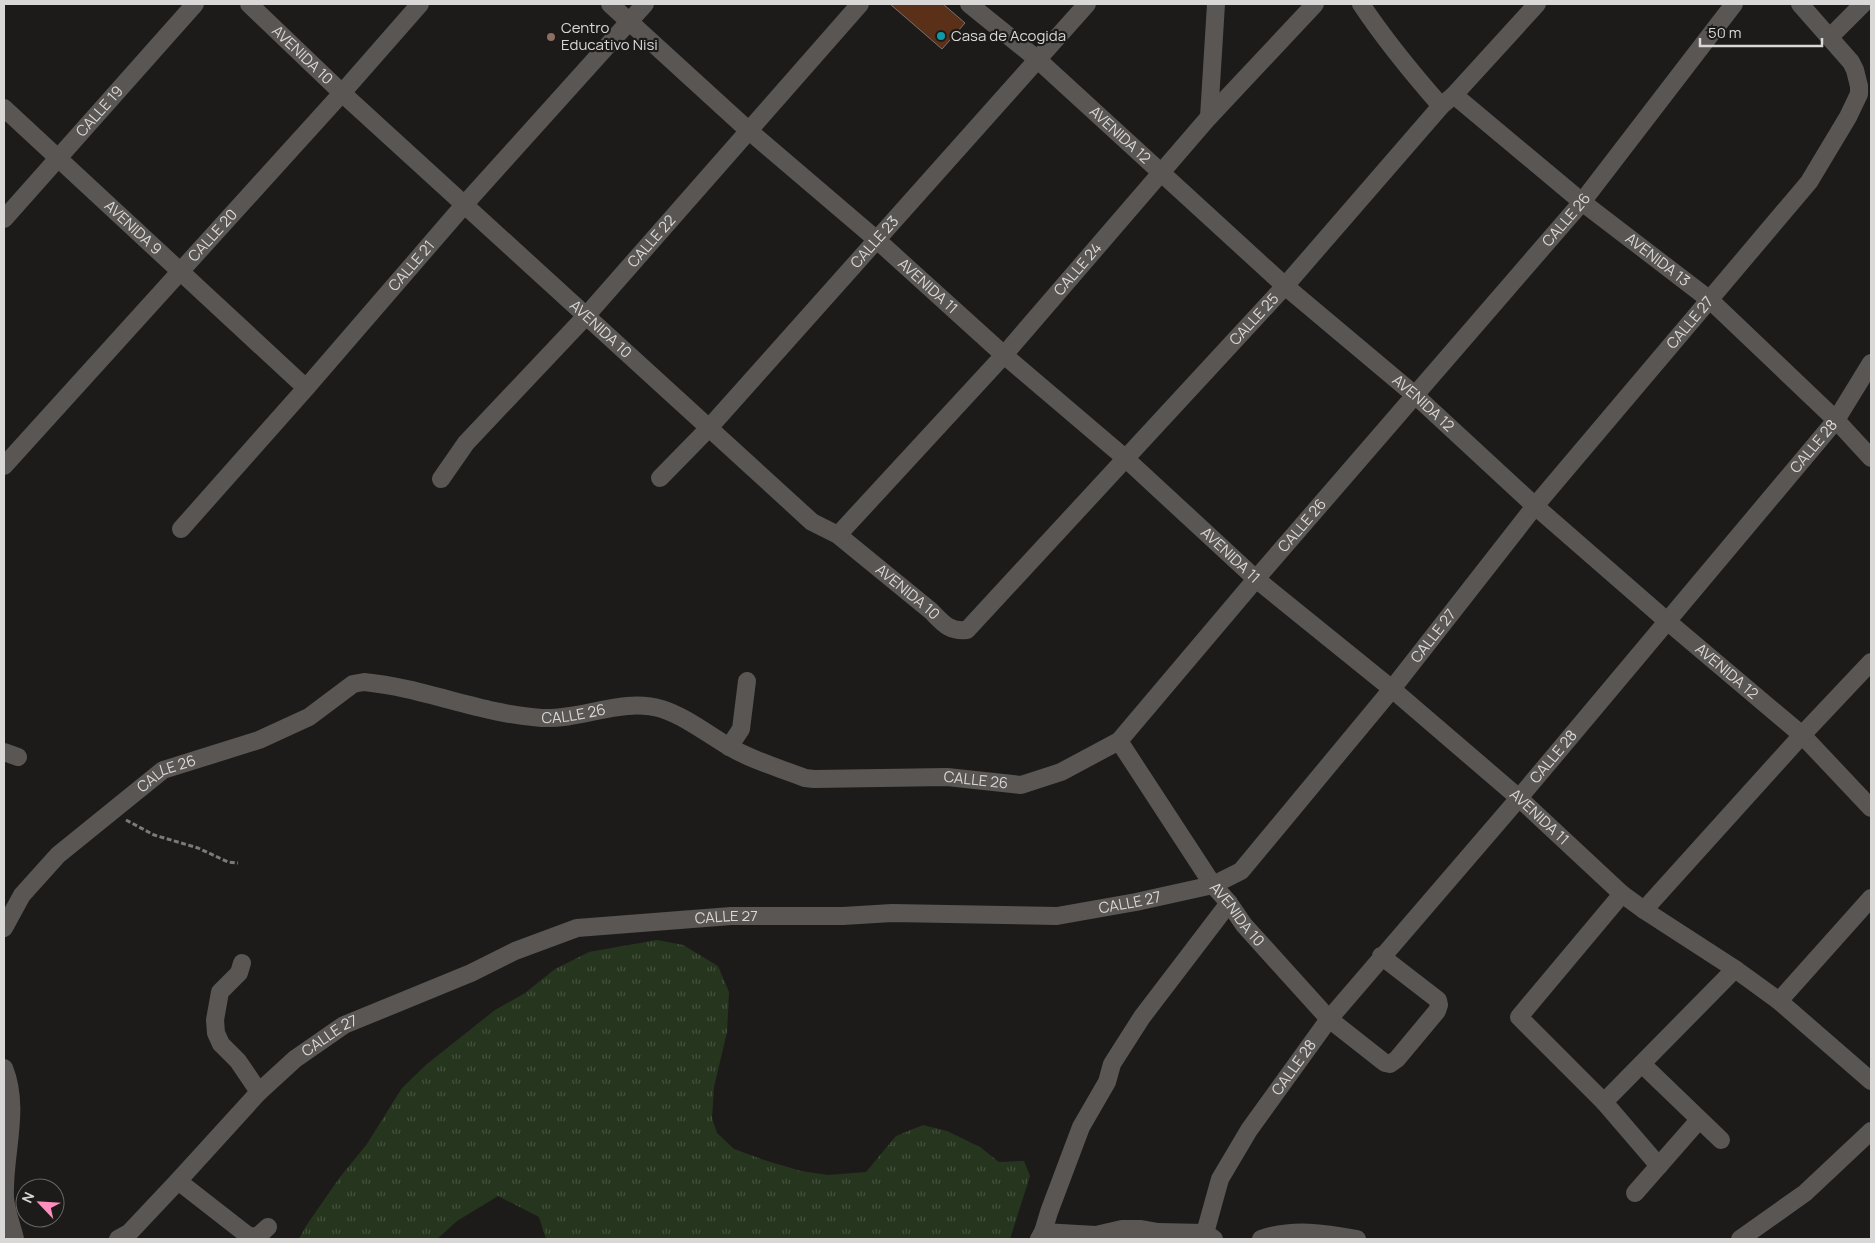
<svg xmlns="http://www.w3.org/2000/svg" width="1875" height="1243" font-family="Manrope,sans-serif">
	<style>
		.grass { fill: url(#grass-tufts) }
		.building { fill: #5a3019; stroke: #767271 }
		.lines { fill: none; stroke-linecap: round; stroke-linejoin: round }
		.path { stroke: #7c7a78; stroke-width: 3; stroke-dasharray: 5 2.5; stroke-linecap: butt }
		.street { stroke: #595654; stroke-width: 18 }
		.culture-dot { fill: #0f9aa8; stroke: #1d1b19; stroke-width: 2 }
		.education-dot { fill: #8d6e63; stroke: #1d1b19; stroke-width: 2 }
		.labels { text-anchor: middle; stroke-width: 4.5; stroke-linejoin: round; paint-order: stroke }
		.poi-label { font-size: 15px; fill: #dad8d7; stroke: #1d1b19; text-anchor: start }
		.street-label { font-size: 15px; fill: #dad8d7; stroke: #1d1b19 }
	</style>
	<defs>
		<pattern id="grass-tufts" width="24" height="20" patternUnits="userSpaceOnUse" patternTransform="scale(1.25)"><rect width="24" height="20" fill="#26361e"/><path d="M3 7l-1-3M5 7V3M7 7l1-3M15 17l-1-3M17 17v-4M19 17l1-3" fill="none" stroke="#45523e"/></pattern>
	</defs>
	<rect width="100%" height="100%" fill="#1d1b19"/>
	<polygon class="grass" points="657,940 683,945 718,966 729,992 727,1032 714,1087 712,1118 717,1133 734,1149 767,1161 801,1171 828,1175 866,1172 896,1136 923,1125 947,1131 980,1147 999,1162 1024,1161 1030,1176 1010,1239 546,1239 539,1217 498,1196 457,1221 437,1239 299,1239 306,1226 340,1177 367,1144 402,1088 427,1064 495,1010 525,993 555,969 589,952"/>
	<polygon class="building" points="890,4 943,4 965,23 942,49"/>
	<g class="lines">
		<polyline class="path" points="126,820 154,835 198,848 228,862 238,863"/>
		<g class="street">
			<path id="s1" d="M249 4 342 93 812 522 838 535 931 611C943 623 949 632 967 630L1285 286 1441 106 1454 95 1537 4"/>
			<path id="s2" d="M610 4 748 130 877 240 1004 355 1125 458 1256 579 1392 689 1519 798 1622 894 1644 910 1735 969 1779 1001 1871 1081"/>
			<path id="s3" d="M969 4 1037 59 1285 286 1416 396 1535 506 1667 621 1802 735 1871 808"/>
			<path d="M1361 4C1385 40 1412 73 1441 106"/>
			<polyline points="1830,37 1863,4"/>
			<path id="s4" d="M1454 95 1582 202 1710 300 1836 420 1871 458"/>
			<path id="s5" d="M4 108 306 388"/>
			<polyline points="1209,117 1216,4"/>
			<path id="s6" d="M4 219 195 4"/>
			<path id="s7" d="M4 466 342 93 420 4"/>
			<path id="s8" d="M660 478 708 429 1087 4"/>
			<path id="s9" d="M441 479 466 443 586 316 860 4"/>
			<path id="s10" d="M181 529 306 388 464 205 645 4"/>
			<path id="s11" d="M838 535 1004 355 1209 117 1315 4"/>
			<path id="s12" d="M1119 741 1213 885 1229 903 1244 925 1329 1019 1385 1063 1390 1064 1397 1059 1437 1011 1439 1005 1438 1000 1381 956"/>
			<polyline points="729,747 741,729 747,681"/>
			<polyline points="4,752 18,757"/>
			<polyline points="1622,894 1519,1017 1604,1102 1659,1166"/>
			<polyline points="1644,910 1802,735 1871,662"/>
			<path id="s13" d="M4 928 22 895 58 855 163 770 259 740 309 717 353 684 364 682C425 688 481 714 542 718 583 720 622 697 662 709 686 717 706 733 728 746 751 760 779 768 805 778L814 779 947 777 1021 785 1061 772 1119 741 1256 579 1582 202 1734 4"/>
			<polyline points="242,963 239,973 220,992 215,1020 216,1033 221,1044 238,1061 259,1092"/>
			<polyline points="1779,1001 1871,898"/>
			<polyline points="1642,1064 1721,1140"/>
			<path d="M4 1068C21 1110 3 1154 5 1198 6 1211 12 1226 15 1239"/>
			<polyline points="1604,1102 1735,969"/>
			<polyline points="178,1181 246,1234 252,1237 259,1235 268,1227"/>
			<polyline points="1635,1193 1699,1120"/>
			<polyline points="1043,1232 1096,1235 1122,1229 1141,1229 1158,1232 1205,1233 1214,1239"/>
			<path id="s14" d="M1205 1233 1220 1179 1249 1130 1329 1019 1519 798 1836 420 1871 363"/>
			<path id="s15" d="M118 1239 129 1233 178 1181 259 1092 295 1059 344 1025 471 973 515 951 577 928 731 916H843L892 913 1057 916 1136 902 1213 885 1241 871 1392 689 1535 506 1809 182 1848 117 1859 94V86L1855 70 1851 62 1800 4"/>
			<polyline points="1039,1239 1043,1232 1049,1212 1081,1127 1107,1082 1112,1064 1142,1017 1229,903"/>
			<path d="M1261 1239C1292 1228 1325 1233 1357 1239"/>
			<polyline points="1740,1239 1805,1193 1871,1131"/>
		</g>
	</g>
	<circle class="culture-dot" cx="941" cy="36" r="5"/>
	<circle class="education-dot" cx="551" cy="37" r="5"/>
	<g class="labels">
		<g class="poi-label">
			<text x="561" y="33">Centro<tspan x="561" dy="17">Educativo Nisi</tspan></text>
			<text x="951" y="41">Casa de Acogida</text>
		</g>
		<g class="street-label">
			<text dy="5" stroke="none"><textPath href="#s1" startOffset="74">AVENIDA 10</textPath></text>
			<text dy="5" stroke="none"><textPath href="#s6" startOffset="144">CALLE 19</textPath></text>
			<text dy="5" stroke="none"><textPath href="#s3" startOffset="200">AVENIDA 12</textPath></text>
			<text dy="5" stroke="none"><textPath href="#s13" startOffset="1922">CALLE 26</textPath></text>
			<text dy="5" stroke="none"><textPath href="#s5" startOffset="176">AVENIDA 9</textPath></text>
			<text dy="5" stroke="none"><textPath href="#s7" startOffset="311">CALLE 20</textPath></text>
			<text dy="5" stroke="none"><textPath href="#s9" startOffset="318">CALLE 22</textPath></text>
			<text dy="5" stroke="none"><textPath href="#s8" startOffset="319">CALLE 23</textPath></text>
			<text dy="5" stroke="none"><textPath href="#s4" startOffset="262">AVENIDA 13</textPath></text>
			<text dy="5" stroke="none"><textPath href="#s10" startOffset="350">CALLE 21</textPath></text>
			<text dy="5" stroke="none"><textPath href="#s11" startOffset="358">CALLE 24</textPath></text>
			<text dy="5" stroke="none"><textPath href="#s2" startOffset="425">AVENIDA 11</textPath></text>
			<text dy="5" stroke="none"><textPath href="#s1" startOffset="1380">CALLE 25</textPath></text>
			<text dy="5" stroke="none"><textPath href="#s15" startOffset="1945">CALLE 27</textPath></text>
			<text dy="5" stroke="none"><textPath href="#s1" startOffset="479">AVENIDA 10</textPath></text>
			<text dy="5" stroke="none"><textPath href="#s3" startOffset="605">AVENIDA 12</textPath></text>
			<text dy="5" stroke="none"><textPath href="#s14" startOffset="1000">CALLE 28</textPath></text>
			<text dy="5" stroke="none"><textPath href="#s13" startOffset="1518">CALLE 26</textPath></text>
			<text dy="5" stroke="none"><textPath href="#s2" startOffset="830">AVENIDA 11</textPath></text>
			<text dy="5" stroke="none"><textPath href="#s1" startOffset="884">AVENIDA 10</textPath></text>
			<text dy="5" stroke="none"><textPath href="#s15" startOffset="1540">CALLE 27</textPath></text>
			<text dy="5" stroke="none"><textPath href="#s3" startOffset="1010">AVENIDA 12</textPath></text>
			<text dy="5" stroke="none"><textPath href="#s13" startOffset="662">CALLE 26</textPath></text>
			<text dy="5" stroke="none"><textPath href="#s14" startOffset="595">CALLE 28</textPath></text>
			<text dy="5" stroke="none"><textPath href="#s13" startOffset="228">CALLE 26</textPath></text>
			<text dy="5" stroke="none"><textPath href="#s13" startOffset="1082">CALLE 26</textPath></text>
			<text dy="5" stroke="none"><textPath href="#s2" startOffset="1235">AVENIDA 11</textPath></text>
			<text dy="5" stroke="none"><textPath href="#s15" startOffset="1120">CALLE 27</textPath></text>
			<text dy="5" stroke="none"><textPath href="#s12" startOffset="210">AVENIDA 10</textPath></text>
			<text dy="5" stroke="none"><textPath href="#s15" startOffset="715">CALLE 27</textPath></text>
			<text dy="5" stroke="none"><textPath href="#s15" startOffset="295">CALLE 27</textPath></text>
			<text dy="5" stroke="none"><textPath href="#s14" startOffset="190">CALLE 28</textPath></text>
		</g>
	</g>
	<rect width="1875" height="1243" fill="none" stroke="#dad8d7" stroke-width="10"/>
	<g transform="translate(40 1203) rotate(295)"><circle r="24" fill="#1d1b19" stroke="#696765"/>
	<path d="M0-4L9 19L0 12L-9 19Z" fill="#fe8ebd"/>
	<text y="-8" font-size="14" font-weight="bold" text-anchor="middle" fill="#dad8d7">N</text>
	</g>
	<path d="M1700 38v8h122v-8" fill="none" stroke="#dad8d7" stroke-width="2.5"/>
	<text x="1708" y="38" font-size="15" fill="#dad8d7" stroke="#1d1b19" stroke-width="4" paint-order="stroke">50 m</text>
</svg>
